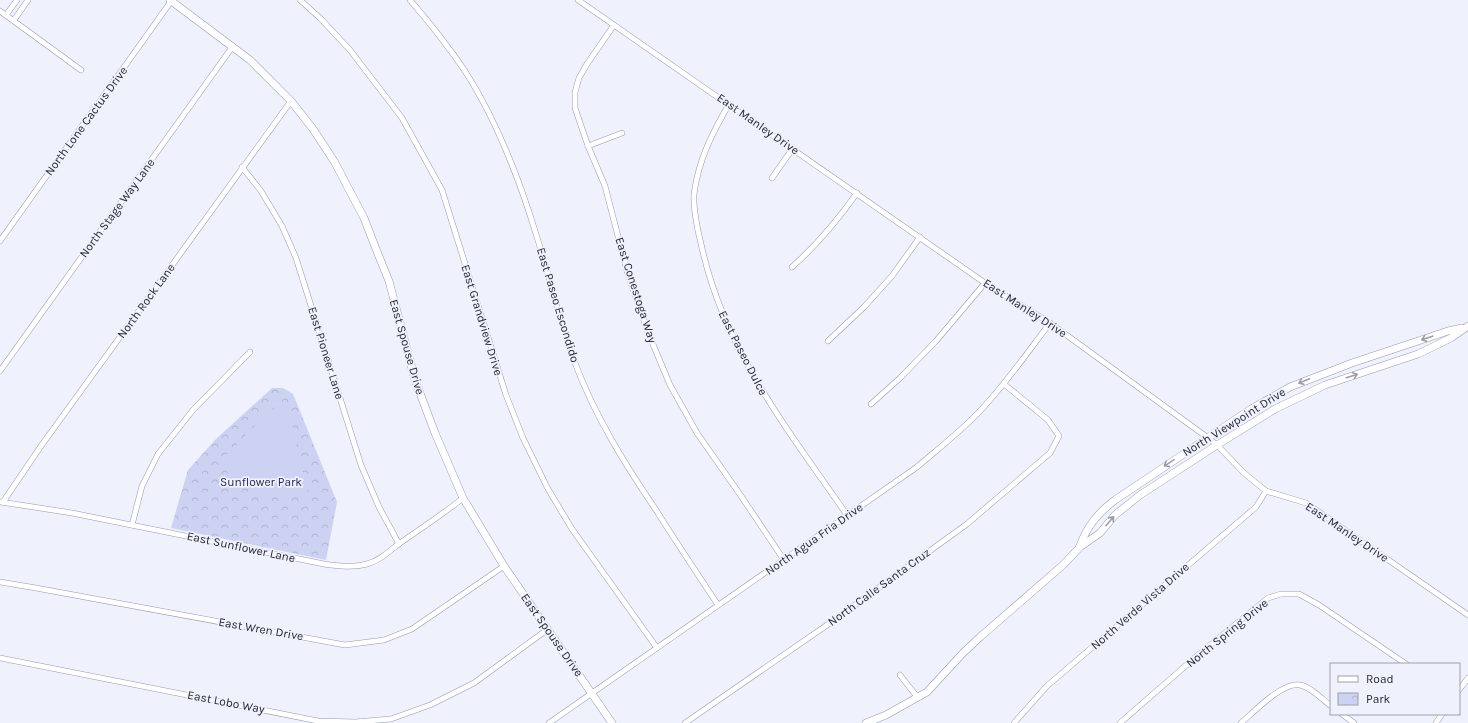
<svg xmlns="http://www.w3.org/2000/svg" width="1468" height="723" font-family="Karla,sans-serif">
	<style>
		.park { fill: url(#park-crowns) }
		.pitch { fill: #cdd2f3 }
		.lines { fill: none; stroke-linecap: round; stroke-linejoin: round }
		.minor-casing { stroke: #9599b3; stroke-width: 6 }
		.secondary-casing { stroke: #9599b3; stroke-width: 8 }
		.minor { stroke: #fff; stroke-width: 5 }
		.secondary { stroke: #fff; stroke-width: 7 }
		.oneway { stroke: #9d9ea2 }
		.labels { text-anchor: middle; stroke-width: 3.5; stroke-linejoin: round; paint-order: stroke }
		.street-label { font-size: 12px; fill: #252731; stroke: #eff1fd }
		.park-label { font-size: 12px; fill: #252755; stroke: #eff1fd }
	</style>
	<defs>
		<pattern id="park-crowns" width="20" height="18" patternUnits="userSpaceOnUse"><rect width="20" height="18" fill="#cdd2f3"/><path d="M2 6a3 3 0 1 1 6 0M12 15a3 3 0 1 1 6 0" fill="none" stroke="#b0b4d1"/></pattern>
	</defs>
	<rect width="100%" height="100%" fill="#eff1fd"/>
	<polygon class="park" points="272,388 283,388 293,394 337,502 326,560 171,528 188,470 216,439"/>
	<path class="pitch" d="M279 405 286 407 290 416 308 493C284 495 259 497 238 483 231 478 225 468 220 462L265 415Z"/>
	<g class="lines">
		<defs>
			<g id="minor">
				<polyline points="300,0 320,18 350,50 402,118 442,190 506,395 523,438 548,489 572,529 657,648"/>
				<path d="M410 0C430 23 448 46 465 71 497 121 519 178 536 234 550 277 559 321 575 363 595 416 624 463 656 510 676 542 697 573 718 605"/>
				<polyline points="578,0 985,283 1050,323 1204,435 1217,445 1244,473 1266,491 1306,503 1468,615"/>
				<polyline points="0,11 81,70"/>
				<polyline points="6,15 17,0"/>
				<polyline points="14,20 28,0"/>
				<polyline points="614,25 587,64 579,78 575,92 575,108 588,146 605,186 627,271 647,330 670,385 697,433 739,493 784,560"/>
				<path d="M729 104C712 134 699 158 694 194 693 210 698 232 702 248 725 351 788 430 847 515"/>
				<polyline points="588,146 622,133"/>
				<polyline points="242,167 261,191 282,226 296,258 361,465 379,507 399,544"/>
				<polyline points="772,178 793,148"/>
				<polyline points="0,241 172,0"/>
				<path d="M792 267C818 244 837 221 857 193"/>
				<polyline points="828,341 864,307 892,276 920,237"/>
				<polyline points="0,371 233,46"/>
				<polyline points="871,404 900,378 936,341 985,283"/>
				<path d="M1 502 72 513 324 564C338 566 353 568 367 564 381 560 389 551 400 543 422 528 443 514 463 498"/>
				<polyline points="3,502 41,446 291,101"/>
				<polyline points="132,525 142,486 158,454 193,410 250,352"/>
				<polyline points="0,582 36,588 345,645 384,640 412,629 504,566"/>
				<polyline points="0,658 318,721 355,722 391,719 430,705 474,683 548,629"/>
				<polyline points="900,675 918,698"/>
				<polyline points="1459,690 1468,678"/>
				<polyline points="1342,714 1354,723"/>
				<path d="M549 723 917 467C938 449 960 432 979 412 1006 384 1027 353 1050 323"/>
				<polyline points="685,723 830,623 967,524 1050,453 1059,436 1048,420 1004,384"/>
				<polyline points="1014,723 1047,686 1256,507 1266,491"/>
				<polyline points="1120,723 1198,655 1268,598 1281,594 1299,594 1319,605 1406,664"/>
				<path d="M1241 723C1254 712 1283 681 1300 685 1311 687 1322 699 1331 706"/>
				<polyline points="1436,723 1442,714"/>
			</g>
			<g id="secondary">
				<polyline points="170,0 250,60 291,101 313,129 334,161 364,218 378,254 389,281 415,380 435,433 463,498 504,566 612,723"/>
				<path d="M1080 546C1087 526 1098 513 1115 500L1251 409 1290 387 1352 363 1448 331 1462 328"/>
				<polyline points="866,723 886,715 927,692 963,653 980,637 1063,565 1080,547 1100,533 1115,515 1140,495 1217,445 1275,409 1325,385 1418,354 1451,338 1468,326"/>
			</g>
		</defs>
		<use href="#minor" class="minor-casing"/>
		<use href="#secondary" class="secondary-casing"/>
		<use href="#minor" class="minor"/>
		<use href="#secondary" class="secondary"/>
	</g>
	<defs><path id="oneway-shaft" d="M-6 0H5M1.5-3L5.5 0L1.5 3" fill="none" stroke-width="1.6" stroke-linecap="round" stroke-linejoin="round"/></defs>
	<g class="oneway">
		<use href="#oneway-shaft" transform="translate(1427 338) rotate(162)"/>
		<use href="#oneway-shaft" transform="translate(1352 376) rotate(-18)"/>
		<use href="#oneway-shaft" transform="translate(1304 381) rotate(157)"/>
		<use href="#oneway-shaft" transform="translate(1169 463) rotate(146)"/>
		<use href="#oneway-shaft" transform="translate(1110 521) rotate(-49)"/>
	</g>
	<g class="labels">
		<g class="street-label">
			<text transform="translate(86 121) rotate(-54)" y="4">North Lone Cactus Drive</text>
			<text transform="translate(758 124) rotate(35)" y="4">East Manley Drive</text>
			<text transform="translate(117 208) rotate(-54)" y="4">North Stage Way Lane</text>
			<text transform="translate(636 290) rotate(72)" y="4">East Conestoga Way</text>
			<text transform="translate(146 301) rotate(-54)" y="4">North Rock Lane</text>
			<text transform="translate(558 305) rotate(73)" y="4">East Paseo Escondido</text>
			<text transform="translate(1025 308) rotate(33)" y="4">East Manley Drive</text>
			<text transform="translate(482 320) rotate(73)" y="4">East Grandview Drive</text>
			<text transform="translate(407 347) rotate(74)" y="4">East Spouse Drive</text>
			<text transform="translate(326 353) rotate(73)" y="4">East Pioneer Lane</text>
			<text transform="translate(743 353) rotate(63)" y="4">East Paseo Dulce</text>
			<text transform="translate(1234 422) rotate(-32)" y="4">North Viewpoint Drive</text>
			<text transform="translate(1347 532) rotate(34)" y="4">East Manley Drive</text>
			<text transform="translate(814 539) rotate(-35)" y="4">North Agua Fria Drive</text>
			<text transform="translate(241 547) rotate(12)" y="4">East Sunflower Lane</text>
			<text transform="translate(879 587) rotate(-36)" y="4">North Calle Santa Cruz</text>
			<text transform="translate(1140 606) rotate(-41)" y="4">North Verde Vista Drive</text>
			<text transform="translate(261 629) rotate(10)" y="4">East Wren Drive</text>
			<text transform="translate(1227 633) rotate(-39)" y="4">North Spring Drive</text>
			<text transform="translate(552 635) rotate(55)" y="4">East Spouse Drive</text>
			<text transform="translate(226 702) rotate(11)" y="4">East Lobo Way</text>
		</g>
		<g class="park-label">
			<text x="261" y="486">Sunflower Park</text>
		</g>
	</g>
	<rect x="1330" y="663" width="130" height="52" fill="#eff1fd" stroke="#9ea0ab"/>
	<rect x="1338" y="676" width="20" height="6" fill="#ffffff" stroke="#9ea0ab"/>
	<text x="1366" y="683" font-size="12" fill="#252731">Road</text>
	<rect x="1338" y="693" width="20" height="12" fill="url(#park-crowns)" stroke="#9ea0ab"/>
	<text x="1366" y="703" font-size="12" fill="#252731">Park</text>
</svg>
